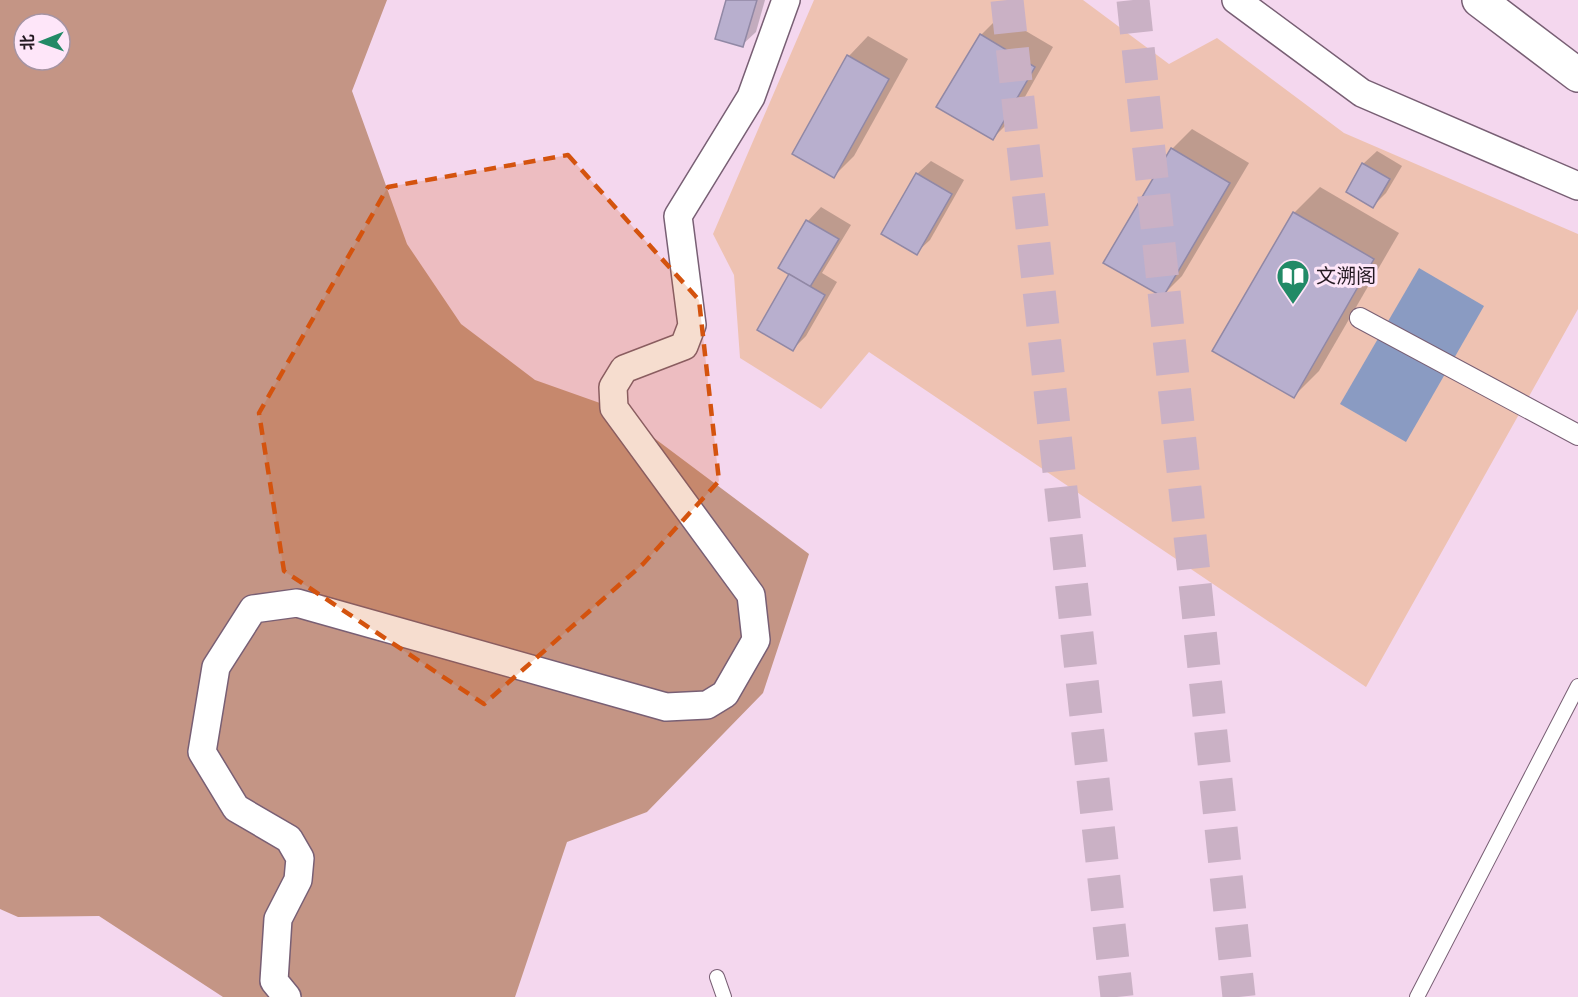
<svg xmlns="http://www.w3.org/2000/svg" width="1578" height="997" font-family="Helvetica,'Noto Sans SC',sans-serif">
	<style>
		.green { fill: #eec2b2 }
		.forest { fill: #c49585; fill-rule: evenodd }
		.water { fill: #8a9bc2 }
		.shadow { fill: #0003 }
		.building { fill: #b8afce; stroke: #9188a5; stroke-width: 1.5 }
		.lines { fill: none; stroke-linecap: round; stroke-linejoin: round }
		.trunk-tunnel { stroke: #cab1c5; stroke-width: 33; stroke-dasharray: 33 16; stroke-linecap: butt }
		.service-casing { stroke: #785f74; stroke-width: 16 }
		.pedestrian-casing { stroke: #785f74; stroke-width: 22 }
		.minor-casing { stroke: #785f74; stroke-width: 30 }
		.tertiary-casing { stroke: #785f74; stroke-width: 36 }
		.service { stroke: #fff; stroke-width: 14 }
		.pedestrian { stroke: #fff; stroke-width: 20 }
		.minor { stroke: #fff; stroke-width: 27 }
		.tertiary { stroke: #fff; stroke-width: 33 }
		.marked { fill: #d4530e; fill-opacity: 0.2; stroke: #d4530e; stroke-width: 4.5; stroke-dasharray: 12 8; stroke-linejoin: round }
		.labels { text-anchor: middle; stroke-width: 6; stroke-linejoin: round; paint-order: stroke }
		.poi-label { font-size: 20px; fill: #231921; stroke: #fee6f9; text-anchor: start }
	</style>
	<rect width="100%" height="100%" fill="#f4d7ee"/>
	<polygon class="green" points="814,0 1083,0 1169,64 1217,38 1344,133 1578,234 1578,309 1366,687 869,352 821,409 740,358 734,275 713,234"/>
	<path class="forest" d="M0 0H387L352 91 407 244 461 324 535 380 614 408 809 554 763 693 647 812 567 842 515 997H223L99 916 18 917 0 909ZM24 24H60V60H24Z"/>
	<polygon class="water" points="1419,268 1484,306 1406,442 1340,404"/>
	<g class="shadow">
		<polygon points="728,0 765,0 756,32 742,45"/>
		<polygon points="1000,16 1053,47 1013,118 993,138 981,35"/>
		<polygon points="868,36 908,59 854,156 834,176 849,56"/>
		<polygon points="1192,129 1249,163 1182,276 1162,296 1172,149"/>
		<polygon points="1377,151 1402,166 1386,193 1373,206 1363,164"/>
		<polygon points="931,161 964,180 930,240 916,253 917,174"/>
		<polygon points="1320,187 1399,233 1319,371 1293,397 1294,213"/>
		<polygon points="821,207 851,225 822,273 837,282 806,336 793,349 791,274 780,268 808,221"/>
	</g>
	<g class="building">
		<polygon points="726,0 757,0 743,47 715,39"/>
		<polygon points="980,34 1035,67 993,140 936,107"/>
		<polygon points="847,55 889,79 834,178 792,154"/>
		<polygon points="1171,148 1230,183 1163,297 1103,263"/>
		<polygon points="1362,163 1390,179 1373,208 1346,192"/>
		<polygon points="916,173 952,194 917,255 881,234"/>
		<polygon points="1293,212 1374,259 1294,398 1212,351"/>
		<polygon points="806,220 839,239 810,287 778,268"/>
		<polygon points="789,274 825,295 793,351 757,330"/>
	</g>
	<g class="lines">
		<g class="trunk-tunnel">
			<polyline points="1007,0 1117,997"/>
			<polyline points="1133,0 1239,997"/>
		</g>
		<defs>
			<g id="service">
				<polyline points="717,977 724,997"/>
				<polyline points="1417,997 1578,686"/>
			</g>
			<polyline id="pedestrian" points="1360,318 1578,435"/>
			<g id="minor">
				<polyline points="1236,0 1362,93 1578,186"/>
				<polyline points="287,997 274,981 278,919 298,880 300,858 289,839 236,808 202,752 216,667 253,609 297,603 666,707 707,705 725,694 756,640 751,595 614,408 613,387 624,369 684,346 692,325 678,216 751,97 786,0"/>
			</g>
			<polyline id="tertiary" points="1479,0 1578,75"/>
		</defs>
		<use href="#service" class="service-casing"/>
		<use href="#pedestrian" class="pedestrian-casing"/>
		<use href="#minor" class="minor-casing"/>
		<use href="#tertiary" class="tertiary-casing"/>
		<use href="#service" class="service"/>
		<use href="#pedestrian" class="pedestrian"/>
		<use href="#minor" class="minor"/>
		<use href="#tertiary" class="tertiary"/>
	</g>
	<path class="marked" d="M568 155 699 300 719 481 643 564 484 704 284 571 259 413 388 187Z"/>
	<defs>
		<symbol id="library-pin" viewBox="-11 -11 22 30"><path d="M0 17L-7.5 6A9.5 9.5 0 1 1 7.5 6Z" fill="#228a66" stroke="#fee6f9"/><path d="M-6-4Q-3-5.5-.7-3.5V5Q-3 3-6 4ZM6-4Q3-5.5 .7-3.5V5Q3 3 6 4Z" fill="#fff"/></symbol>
	</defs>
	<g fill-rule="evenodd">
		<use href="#library-pin" x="1274" y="257" width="38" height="52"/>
	</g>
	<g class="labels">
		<g class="poi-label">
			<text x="1316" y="283">文溯阁</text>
		</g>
	</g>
	<g transform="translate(42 42) rotate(269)"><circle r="28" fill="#fee6f9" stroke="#a694a3" stroke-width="1.5"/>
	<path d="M0-4.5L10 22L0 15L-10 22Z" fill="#228a66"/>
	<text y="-9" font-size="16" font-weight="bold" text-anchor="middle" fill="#231921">北</text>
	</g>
</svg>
